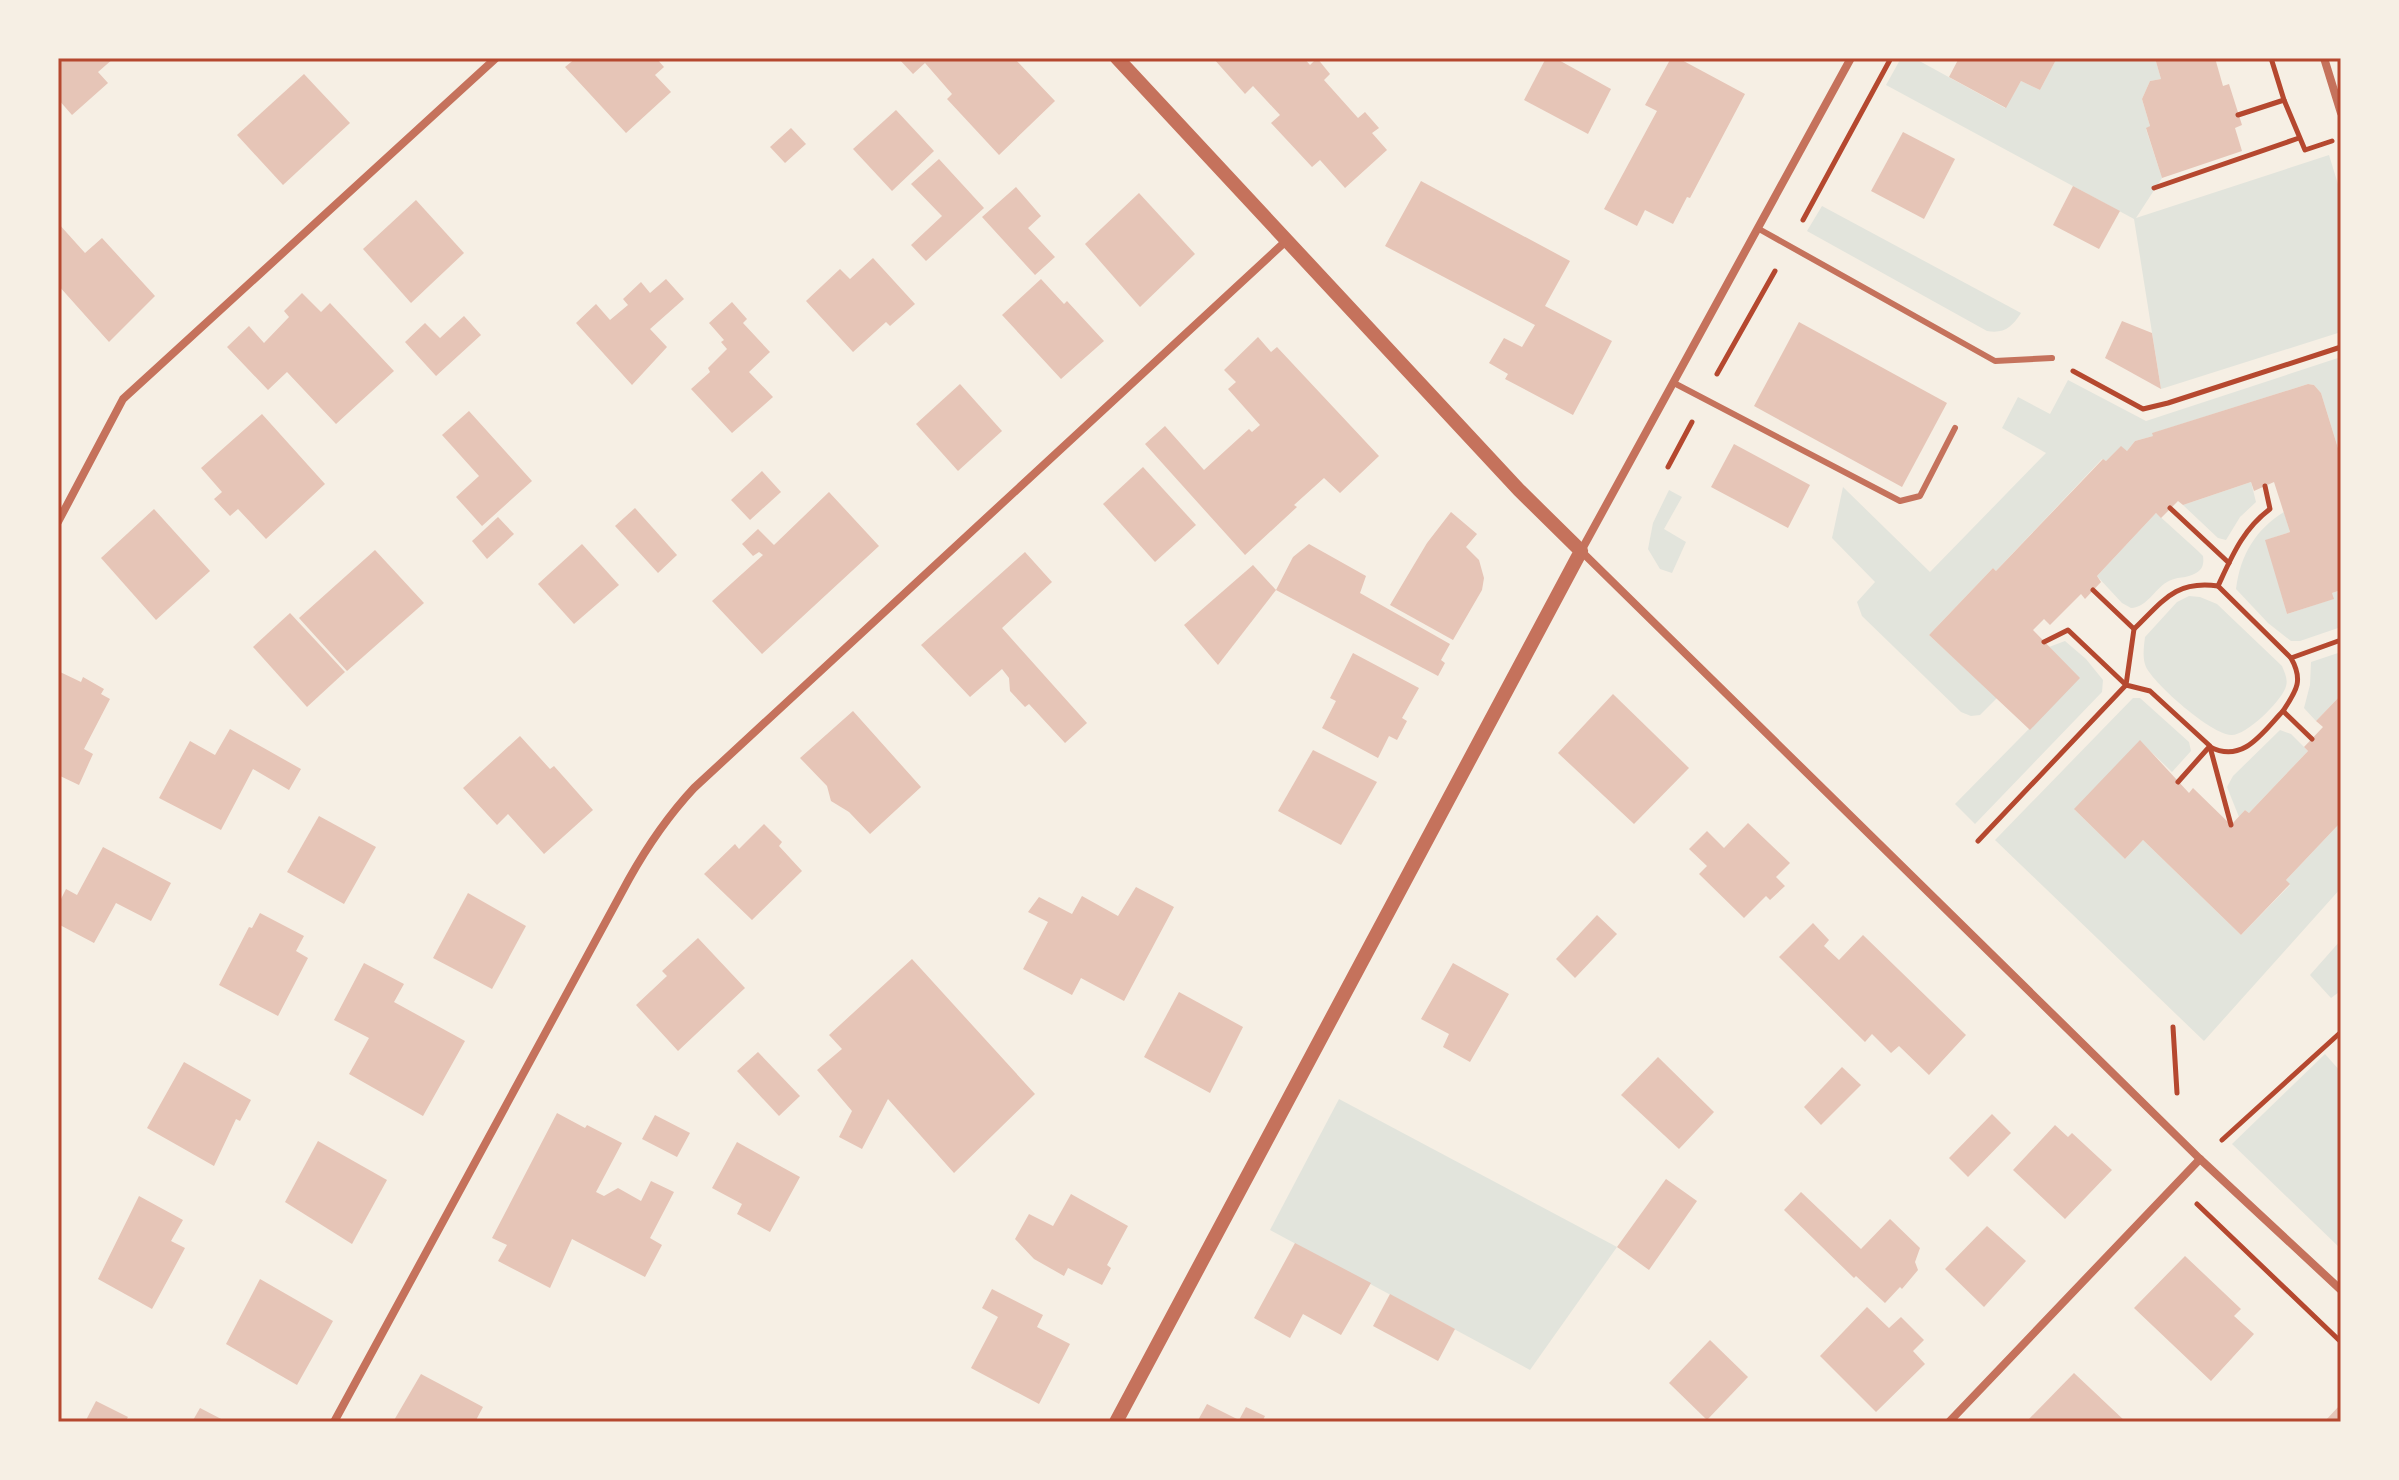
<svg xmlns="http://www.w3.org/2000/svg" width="2399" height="1480" font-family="'Crimson Pro',serif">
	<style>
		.green { fill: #e2e4dc }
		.building { fill: #e6c5b7 }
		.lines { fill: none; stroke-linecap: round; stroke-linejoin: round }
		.path { stroke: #b5482f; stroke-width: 5 }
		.service { stroke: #c5725c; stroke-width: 6 }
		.minor { stroke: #c5725c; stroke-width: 8 }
		.tertiary { stroke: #c5725c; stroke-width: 14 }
		.neatline { fill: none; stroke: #b5482f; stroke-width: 3 }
	</style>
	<rect width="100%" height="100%" fill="#f6efe4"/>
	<g class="green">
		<polygon points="1901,58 1914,58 2005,108 2021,81 2040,90 2057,58 2155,58 2161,79 2150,81 2142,99 2150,126 2146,129 2162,178 2136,218 2329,155 2341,194 2341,332 2161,389 2134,219 1886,85"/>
		<path d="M1822 206 2021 313C2012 327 2004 334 1987 331L1807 231Z"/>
		<polygon points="2341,357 2341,458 2321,393 2314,385 2308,384 2153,433 2153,436 2135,441 2127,451 2121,447 2106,461 2102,459 1996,571 1993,568 1929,635 1997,698 1980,715 1971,716 1961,712 1862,616 1857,602 1875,582 1832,538 1843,487 1930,572 2046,453 2002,428 2018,397 2050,414 2068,380 2146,421"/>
		<polygon points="2251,482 2256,502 2240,517 2226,540 2218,538 2183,505"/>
		<polygon points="1669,490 1682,497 1664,529 1686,542 1672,573 1660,569 1648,549 1653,523"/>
		<path d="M2284 512 2290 532 2266 540 2287 614 2333 599 2332 593 2341 590V627L2300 641H2291L2268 623 2236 589C2240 555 2256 529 2284 512Z"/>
		<path d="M2156 513 2198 551 2203 556C2204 564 2203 569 2196 573 2187 579 2176 576 2167 582 2154 590 2147 607 2131 608L2122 603 2097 576Z"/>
		<path d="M2189 596 2200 597 2217 604 2282 666C2285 674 2289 680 2285 689 2279 703 2246 736 2231 735 2211 734 2155 685 2146 667 2142 658 2144 646 2145 637L2177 602Z"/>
		<polygon points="2065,641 2086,659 2103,680 2102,692 1975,824 1955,804 2079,678 2049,647"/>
		<polygon points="2341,652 2341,695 2316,721 2304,708 2310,685 2311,662"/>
		<polygon points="2133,698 2140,698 2189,742 2191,751 2172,772 2140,741 2075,810 2125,859 2143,840 2241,935 2290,885 2286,880 2341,822 2341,888 2204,1041 1995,840"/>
		<polygon points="2280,730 2291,734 2308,751 2249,813 2245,810 2239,817 2227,787 2233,776"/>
		<polygon points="2341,940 2341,994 2339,992 2331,998 2310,975"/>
		<polygon points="2325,1054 2341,1072 2341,1249 2232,1144"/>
		<polygon points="1339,1099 1617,1247 1530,1370 1270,1230"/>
	</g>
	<g class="building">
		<polygon points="58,58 114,58 98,72 108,83 72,115 58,99"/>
		<polygon points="576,58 656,58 664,67 655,75 671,92 626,133 565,67"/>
		<polygon points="898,58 1014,58 1055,101 999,155 947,99 952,94 925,63 913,74"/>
		<polygon points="1213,58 1304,58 1310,65 1317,58 1330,74 1324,80 1358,118 1365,112 1379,128 1372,133 1387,150 1345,188 1320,160 1312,167 1271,123 1280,115 1253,86 1245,94"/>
		<polygon points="1546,58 1555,58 1611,89 1588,134 1524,100"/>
		<polygon points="1671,58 1678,58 1745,94 1690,198 1687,197 1673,224 1645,210 1637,226 1604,209 1657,111 1645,105"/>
		<polygon points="1959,58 2057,58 2040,90 2021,81 2006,108 1949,77"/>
		<polygon points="2155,58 2215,58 2223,86 2229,84 2242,125 2235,128 2242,151 2162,178 2146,128 2150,126 2142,99 2150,81 2161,79"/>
		<polygon points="304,74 350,123 283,185 237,135"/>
		<polygon points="896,110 934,151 892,191 853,149"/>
		<polygon points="791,128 806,144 785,163 770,147"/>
		<polygon points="1903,132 1955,159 1924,219 1871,191"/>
		<polygon points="939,159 984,208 926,261 911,245 942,216 911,184"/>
		<polygon points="1421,181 1570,261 1545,306 1612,341 1573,415 1505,379 1508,374 1489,363 1504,338 1522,347 1535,325 1385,246"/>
		<polygon points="2073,186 2120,211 2099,249 2053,225"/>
		<polygon points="1016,187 1041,216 1028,228 1055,257 1035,275 982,217"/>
		<polygon points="1139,193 1195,254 1140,307 1085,244"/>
		<polygon points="416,200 464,253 411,303 363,249"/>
		<polygon points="58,223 85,253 102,238 155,296 109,342 58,285"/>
		<polygon points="873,258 915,304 890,326 886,322 853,352 806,301 840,269 850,279"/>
		<polygon points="666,279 684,299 650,329 667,347 632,385 576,323 596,304 610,320 628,305 623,299 641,282 650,293"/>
		<polygon points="1041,279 1064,304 1067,301 1104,341 1061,379 1002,315"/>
		<polygon points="302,293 321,312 330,303 394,371 336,424 287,372 268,390 227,347 249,326 264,343 289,317 284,311"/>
		<polygon points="732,302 747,319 743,323 770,352 749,372 773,397 732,433 691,389 710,372 708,368 727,349 721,342 724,340 709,323"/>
		<polygon points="464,316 481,335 436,376 405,342 425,323 440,338"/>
		<polygon points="2122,321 2152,333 2161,389 2105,358"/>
		<polygon points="1799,322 1947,403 1902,487 1754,406"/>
		<polygon points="1258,337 1271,352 1277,347 1379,456 1340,493 1324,478 1294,505 1297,507 1245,555 1145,444 1165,426 1204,470 1249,429 1252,432 1260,425 1228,389 1236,382 1224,370"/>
		<polygon points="960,384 1002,431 958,471 916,424"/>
		<polygon points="2308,384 2314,385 2321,393 2341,458 2341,590 2332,593 2334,599 2287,614 2265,540 2290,532 2274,482 2254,491 2251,482 2183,505 2178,501 2161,518 2156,513 2097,576 2101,582 2085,599 2081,594 2050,625 2044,619 2033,630 2080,678 2030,730 1929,635 1993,568 1996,571 2103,459 2106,461 2121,446 2127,451 2135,441 2153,436 2152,433"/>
		<polygon points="469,411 532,481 482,526 456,497 479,476 442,435"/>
		<polygon points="262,414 325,484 266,539 238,509 230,516 214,499 222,492 201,468"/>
		<polygon points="1734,444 1810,485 1788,528 1711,487"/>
		<polygon points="1143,467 1196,525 1155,562 1103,504"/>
		<polygon points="762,471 781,492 750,520 731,500"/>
		<polygon points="829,492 879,546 762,654 712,601 763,555 759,552 753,556 742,544 758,529 774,545"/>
		<polygon points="635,508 677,555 658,573 615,526"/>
		<polygon points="154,509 210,571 156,620 101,558"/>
		<polygon points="1451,512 1477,534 1466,547 1479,560 1484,578 1482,590 1453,640 1390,605 1427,543"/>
		<polygon points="498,517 514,534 487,559 472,541"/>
		<polygon points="582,544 619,585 574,624 538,584"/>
		<polygon points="1309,544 1366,576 1360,593 1450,644 1441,660 1445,663 1438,676 1276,590 1293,557"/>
		<polygon points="375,550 424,603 347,671 299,618"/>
		<polygon points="1025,552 1052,582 1002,628 1087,723 1065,743 1029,704 1025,707 1010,691 1009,678 1002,669 970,697 921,645"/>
		<polygon points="1253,565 1276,590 1218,665 1184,625"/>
		<polygon points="290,613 345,672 307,707 253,647"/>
		<polygon points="1353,653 1419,688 1402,718 1407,721 1397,740 1389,736 1378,758 1322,728 1336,701 1330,698"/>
		<polygon points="58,671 81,682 83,677 104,689 101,694 110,699 84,749 93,754 79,785 58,775"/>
		<polygon points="1613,694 1689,768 1634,824 1558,753"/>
		<polygon points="2341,695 2341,822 2286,880 2290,884 2241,935 2143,840 2125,859 2074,809 2140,740 2189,793 2193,788 2231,825 2245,810 2249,813 2308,751 2304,747 2323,727 2316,721"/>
		<polygon points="853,711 921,787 870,834 849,812 831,801 827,786 800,758"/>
		<polygon points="230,729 301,769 289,790 253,769 221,830 159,798 190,741 215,755"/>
		<polygon points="520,736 550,769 554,766 593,810 544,854 508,814 497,825 463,788"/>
		<polygon points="1313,750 1377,782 1341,845 1278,811"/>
		<polygon points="319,816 376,847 344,904 287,872"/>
		<polygon points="1748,823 1790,863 1776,877 1785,886 1770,900 1766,896 1744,918 1699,874 1707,866 1689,849 1707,831 1724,848"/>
		<polygon points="764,824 782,842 779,846 802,871 752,920 704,874 735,844 739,849"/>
		<polygon points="103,847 171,883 151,921 116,903 94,943 58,924 58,905 66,889 77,895"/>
		<polygon points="1136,887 1174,907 1124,1001 1081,978 1072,995 1023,969 1048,922 1028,912 1039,897 1072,914 1082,896 1118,916"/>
		<polygon points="468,893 526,926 492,989 433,958"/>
		<polygon points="260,913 304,936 296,951 308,958 278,1016 219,985 249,927 252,928"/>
		<polygon points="1597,915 1617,934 1575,978 1556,959"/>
		<polygon points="1813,923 1829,940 1824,946 1839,960 1863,935 1966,1035 1929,1075 1899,1046 1891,1053 1872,1034 1865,1042 1779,957"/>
		<polygon points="698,938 745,988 678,1051 636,1005 667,976 662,971"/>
		<polygon points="912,959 1035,1094 954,1173 888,1099 862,1149 839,1137 852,1111 817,1070 842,1049 829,1035"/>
		<polygon points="364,963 404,984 394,1002 465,1041 423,1116 349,1074 369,1038 334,1020"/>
		<polygon points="1453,963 1509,994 1470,1062 1443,1047 1449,1034 1421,1019"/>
		<polygon points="1179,992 1243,1027 1210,1093 1144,1057"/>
		<polygon points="758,1052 800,1096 779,1116 737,1071"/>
		<polygon points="1658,1057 1714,1112 1679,1149 1621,1095"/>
		<polygon points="184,1062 251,1100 240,1121 236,1119 214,1166 147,1128"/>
		<polygon points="1842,1067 1861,1085 1821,1125 1804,1107"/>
		<polygon points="557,1113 585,1128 587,1125 622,1143 596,1192 604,1196 618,1188 641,1201 651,1181 674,1192 650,1238 662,1245 645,1277 572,1239 550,1288 498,1261 507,1245 492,1238"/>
		<polygon points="1992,1114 2011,1133 1968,1177 1949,1158"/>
		<polygon points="655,1115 690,1133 677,1157 642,1139"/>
		<polygon points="2055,1125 2068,1137 2072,1133 2112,1170 2065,1219 2013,1170"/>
		<polygon points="318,1141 387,1180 352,1244 285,1202"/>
		<polygon points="737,1142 800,1177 770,1232 737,1214 742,1204 712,1188"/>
		<polygon points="1666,1179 1697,1201 1649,1270 1617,1247"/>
		<polygon points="1801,1192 1861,1249 1890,1219 1920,1248 1915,1262 1918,1270 1902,1289 1900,1287 1885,1303 1856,1276 1854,1278 1784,1210"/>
		<polygon points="1071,1194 1128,1226 1107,1265 1111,1268 1102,1285 1068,1268 1064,1276 1034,1259 1015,1239 1029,1214 1053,1226"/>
		<polygon points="139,1196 183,1220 171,1241 185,1248 152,1309 98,1279"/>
		<polygon points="1987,1226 2026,1261 1984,1307 1945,1269"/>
		<polygon points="1295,1243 1371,1283 1341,1335 1303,1314 1290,1338 1254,1318"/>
		<polygon points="2185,1256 2241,1309 2234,1316 2254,1334 2211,1381 2134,1308"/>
		<polygon points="260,1279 333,1321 297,1385 226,1344"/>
		<polygon points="992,1289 1043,1315 1037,1327 1070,1344 1039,1404 971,1368 998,1317 982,1308"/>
		<polygon points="1390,1294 1455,1329 1438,1361 1373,1326"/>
		<polygon points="1867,1307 1889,1328 1901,1317 1924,1340 1913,1351 1925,1364 1876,1412 1820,1356"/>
		<polygon points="1710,1340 1748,1377 1707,1420 1669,1383"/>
		<polygon points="2074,1373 2126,1422 2026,1422"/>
		<polygon points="421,1374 483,1407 475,1422 393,1422"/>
		<polygon points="96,1401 128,1417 125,1422 85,1422"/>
		<polygon points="1207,1404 1239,1420 1246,1407 1265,1416 1262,1422 1197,1422"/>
		<polygon points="2341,1404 2341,1422 2324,1422"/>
		<polygon points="200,1408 227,1422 192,1422"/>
	</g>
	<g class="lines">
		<g class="path">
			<polyline points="2271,58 2284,100 2305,150 2332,141"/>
			<polyline points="2238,115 2284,100"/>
			<polyline points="2154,188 2299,138"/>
			<polyline points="1803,220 1891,58"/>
			<polyline points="2073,371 2143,409 2168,403 2341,347"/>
			<polyline points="1717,374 1775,271"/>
			<polyline points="1668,467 1692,422"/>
			<path d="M2265 486 2270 509C2243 529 2232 556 2218 586L2291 658"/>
			<polyline points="2170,508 2229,563"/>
			<polyline points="2093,590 2134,629 2126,685 2150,691 2210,746 2178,782"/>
			<path d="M2134 629C2163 601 2175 580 2218 586"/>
			<path d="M2283 711C2296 691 2304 681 2291 658L2341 640"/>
			<path d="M2210 747C2243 764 2262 733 2283 711L2312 739"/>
			<polyline points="2210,747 2231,825"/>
			<polyline points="1978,841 2126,685 2068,630 2044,642"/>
			<polyline points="2173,1027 2177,1093"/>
			<polyline points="2222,1140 2341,1032"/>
			<polyline points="2197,1204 2341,1342"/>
		</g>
		<g class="service">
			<polyline points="1759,229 1995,361 2052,358"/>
			<polyline points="1674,383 1900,501 1920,496 1955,428"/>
		</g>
		<g class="minor">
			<polyline points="1851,58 1581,551 2200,1159 2341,1290"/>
			<polyline points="2324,58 2341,113"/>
			<polyline points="58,522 123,399 496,58"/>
			<path d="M334 1422 629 879C648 845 667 817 694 788L1286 241"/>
			<polyline points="1949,1422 2200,1159"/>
		</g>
		<polyline class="tertiary" points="1116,1422 1581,551 1519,490 1117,58"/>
	</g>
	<rect width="2399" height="1480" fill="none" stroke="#f6efe4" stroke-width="120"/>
	<rect x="60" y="60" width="2279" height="1360" class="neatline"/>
</svg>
